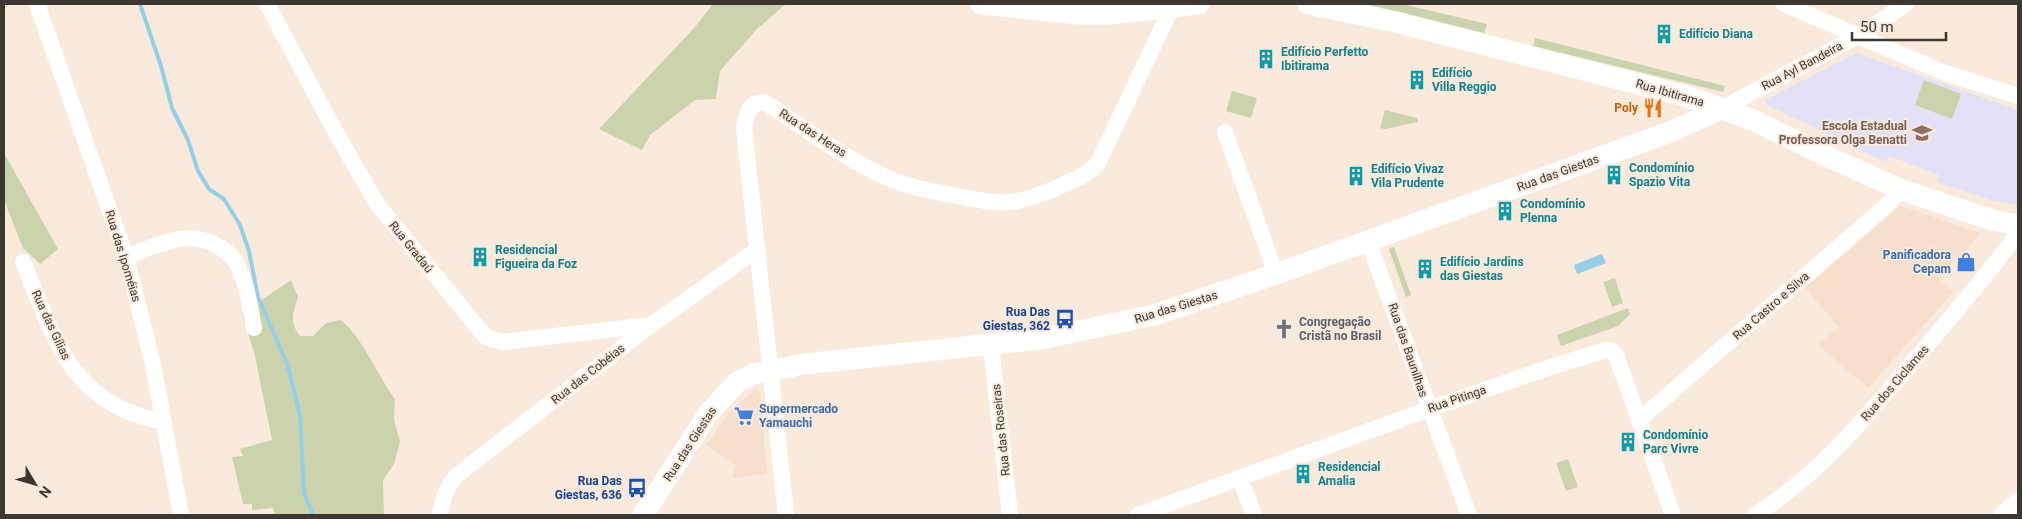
<svg xmlns="http://www.w3.org/2000/svg" width="2022" height="519" font-family="Roboto,sans-serif">
	<style>
		.built { fill: #f6e0cc }
		.education { fill: #e3e1f7 }
		.green { fill: #cbd3ad }
		.water { fill: #94cee7 }
		.lines { fill: none; stroke-linecap: round; stroke-linejoin: round }
		.stream { stroke: #94cee7; stroke-width: 4 }
		.minor { stroke: #fff; stroke-width: 16 }
		.major { stroke: #fff; stroke-width: 21 }
		.labels { text-anchor: middle; stroke-width: 4; stroke-linejoin: round; paint-order: stroke }
		.culture-label { font-size: 12px; font-weight: bold; fill: #0d838f; stroke: #faeadc; text-anchor: start }
		.street-label { font-size: 12px; fill: #3d3732; stroke: #faeadc }
		.food-label { font-size: 12px; font-weight: bold; fill: #c56008; stroke: #faeadc; text-anchor: end }
		.education-label { font-size: 12px; font-weight: bold; fill: #785e54; stroke: #faeadc; text-anchor: end }
		.shop-label { font-size: 12px; font-weight: bold; fill: #366cbe; stroke: #faeadc; text-anchor: end }
		.transit-label { font-size: 12px; font-weight: bold; fill: #164399; stroke: #faeadc; text-anchor: end }
		.worship-label { font-size: 12px; font-weight: bold; fill: #5b616d; stroke: #faeadc; text-anchor: start }
	</style>
	<rect width="100%" height="100%" fill="#faeadc"/>
	<g class="built">
		<polygon points="1901,206 1980,233 1961,256 1958,255 1939,279 1953,292 1868,388 1817,344 1840,328 1805,288"/>
		<polygon points="756,388 760,394 767,474 732,478 736,465 706,445 729,412"/>
	</g>
	<polygon class="education" points="1856,53 2018,110 2018,205 1991,200 1937,182 1939,175 1889,156 1886,162 1767,105 1765,102 1765,100"/>
	<g class="green">
		<polygon points="713,4 786,4 757,29 720,71 716,99 695,100 650,135 642,150 599,129 695,27"/>
		<polygon points="1366,4 1402,4 1487,24 1484,33"/>
		<polygon points="1535,38 1725,86 1723,92 1533,46"/>
		<polygon points="1924,80 1961,94 1952,119 1915,105"/>
		<polygon points="1232,91 1257,98 1251,118 1226,111"/>
		<polygon points="1385,110 1417,118 1418,122 1385,129 1380,128"/>
		<polygon points="4,153 58,249 40,264 23,248 4,200"/>
		<polygon points="1394,247 1411,295 1406,297 1389,249"/>
		<polygon points="1615,278 1623,303 1612,307 1603,282"/>
		<path d="M291 280 298 297C293 313 289 322 300 336H313L326 323 341 320C362 337 378 376 395 399L394 419 400 442 394 464 383 480 384 515H275L273 508 252 510V504H243L232 457 243 456 240 449 272 440 255 356 242 313Z"/>
		<polygon points="1628,308 1630,314 1618,326 1561,346 1557,335"/>
		<polygon points="1568,459 1578,487 1566,491 1556,463"/>
	</g>
	<polygon class="water" points="1602,254 1606,263 1577,274 1574,265"/>
	<g class="lines">
		<polyline class="stream" points="140,4 161,66 172,108 188,140 198,171 209,189 224,199 240,225 249,251 258,297 288,366 300,415 304,493 313,515"/>
		<g class="minor">
			<polyline points="37,4 126,257 152,360 181,515"/>
			<polyline points="267,4 334,129 377,204 479,329 486,337 503,342 651,325"/>
			<polyline points="1784,4 1945,73 2018,96"/>
			<polyline points="1721,109 1858,36 1906,4"/>
			<polyline points="1225,132 1276,274"/>
			<polyline points="1368,241 1469,515"/>
			<path d="M126 257C158 245 189 227 221 248 227 252 234 258 237 264 247 283 250 307 254 328"/>
			<path d="M23 262C55 339 70 405 164 422"/>
			<polyline points="991,345 1010,515"/>
			<polyline points="1639,420 1880,211 1902,190"/>
			<polyline points="1240,479 1254,515"/>
			<path d="M440 515C442 500 446 488 456 476L651 325 758 249"/>
			<path d="M786 515 744 128C746 115 749 100 766 103 805 128 848 161 890 179 909 187 931 191 952 195 999 204 1011 208 1056 188 1071 181 1087 176 1098 163L1172 7"/>
			<polyline points="1138,515 1429,409 1554,366 1606,350 1612,351 1616,355 1673,515"/>
			<path d="M1755 515C1820 474 1868 415 1917 357 1952 316 1987 276 2018 233"/>
			<polyline points="2001,515 2018,500"/>
		</g>
		<g class="major">
			<polyline points="981,4 1078,14 1110,14 1199,4"/>
			<polyline points="1308,4 1400,23 1689,97 1753,120 1835,160 1902,190 1992,220 2018,225"/>
			<polyline points="643,515 708,414 736,383 753,374 804,364 1041,339 1154,315 1276,274 1584,163 1670,132 1721,109"/>
		</g>
	</g>
	<defs>
		<symbol id="building-bare" viewBox="-9 -9 18 18"><path d="M-4-6H4V6H1V3H-1V6H-4ZM-2.5-4.3h1.7v1.8h-1.7ZM.8-4.3h1.7v1.8H.8ZM-2.5-1h1.7V.8h-1.7ZM.8-1h1.7V.8H.8Z" fill="#0f9aa8" stroke="#faeadc" stroke-width="2.5" paint-order="stroke"/></symbol>
		<symbol id="restaurant-bare" viewBox="-9 -9 18 18"><path d="M-5-6h1v4h1v-4h1v4h1v-4h1v5L-1.5 .5V6h-2V.5L-5-1ZM5-6V6H3V1.5H1.5Q1.5-4 5-6Z" fill="#e8710a" stroke="#faeadc" stroke-width="2.5" paint-order="stroke"/></symbol>
		<symbol id="school-bare" viewBox="-9 -9 18 18"><path d="M0-5L7-2L0 1L-7-2ZM-4 1L0 2.5L4 1V4Q0 6-4 4Z" fill="#8d6e63" stroke="#faeadc" stroke-width="2.5" paint-order="stroke"/></symbol>
		<symbol id="shop-bare" viewBox="-9 -9 18 18"><path d="M-5-2.5h2.3a2.7 3.5 0 0 1 5.4 0H5L5.5 6h-11ZM-1.5-2.5h3a1.5 2.3 0 0 0-3 0Z" fill="#3f7fe0" stroke="#faeadc" stroke-width="2.5" paint-order="stroke"/></symbol>
		<symbol id="bus-bare" viewBox="-9 -9 18 18"><path d="M-5-6H5V4H4V6H2V4H-2V6H-4V4H-5ZM-3.5-4V0h7V-4ZM-3.5 1.2v1.5H-2V1.2ZM2 1.2v1.5H3.5V1.2Z" fill="#1a4fb4" stroke="#faeadc" stroke-width="2.5" paint-order="stroke"/></symbol>
		<symbol id="church-bare" viewBox="-9 -9 18 18"><path d="M-1.2-6h2.4v3.5h3.3v2.4h-3.3V6h-2.4V-.1h-3.3v-2.4h3.3Z" fill="#6b7280" stroke="#faeadc" stroke-width="2.5" paint-order="stroke"/></symbol>
		<symbol id="supermarket-bare" viewBox="-9 -9 18 18"><path d="M-6-5.5h2.5l.6 2H6L4.5 2H-2.5L-4.4-4H-6ZM-1.5 3.2a1.3 1.3 0 1 0 .1 0ZM3 3.2a1.3 1.3 0 1 0 .1 0Z" fill="#3f7fe0" stroke="#faeadc" stroke-width="2.5" paint-order="stroke"/></symbol>
	</defs>
	<g fill-rule="evenodd">
		<use href="#building-bare" x="1650" y="20" width="28" height="28"/>
		<use href="#building-bare" x="1252" y="45" width="28" height="28"/>
		<use href="#building-bare" x="1403" y="66" width="28" height="28"/>
		<use href="#restaurant-bare" x="1639" y="94" width="28" height="28"/>
		<use href="#school-bare" x="1908" y="119" width="28" height="28"/>
		<use href="#building-bare" x="1600" y="161" width="28" height="28"/>
		<use href="#building-bare" x="1342" y="162" width="28" height="28"/>
		<use href="#building-bare" x="1491" y="197" width="28" height="28"/>
		<use href="#building-bare" x="466" y="243" width="28" height="28"/>
		<use href="#shop-bare" x="1952" y="248" width="28" height="28"/>
		<use href="#building-bare" x="1411" y="255" width="28" height="28"/>
		<use href="#bus-bare" x="1051" y="305" width="28" height="28"/>
		<use href="#church-bare" x="1270" y="315" width="28" height="28"/>
		<use href="#supermarket-bare" x="730" y="402" width="28" height="28"/>
		<use href="#building-bare" x="1614" y="428" width="28" height="28"/>
		<use href="#building-bare" x="1289" y="460" width="28" height="28"/>
		<use href="#bus-bare" x="623" y="474" width="28" height="28"/>
	</g>
	<g class="labels">
		<g class="culture-label">
			<text x="1679" y="38">Edifício Diana</text>
			<text x="1281" y="56">Edifício Perfetto<tspan x="1281" dy="14">Ibitirama</tspan></text>
			<text x="1432" y="77">Edifício<tspan x="1432" dy="14">Villa Reggio</tspan></text>
			<text x="1629" y="172">Condomínio<tspan x="1629" dy="14">Spazio Vita</tspan></text>
			<text x="1371" y="173">Edifício Vivaz<tspan x="1371" dy="14">Vila Prudente</tspan></text>
			<text x="1520" y="208">Condomínio<tspan x="1520" dy="14">Plenna</tspan></text>
			<text x="495" y="254">Residencial<tspan x="495" dy="14">Figueira da Foz</tspan></text>
			<text x="1440" y="266">Edifício Jardins<tspan x="1440" dy="14">das Giestas</tspan></text>
			<text x="1643" y="439">Condomínio<tspan x="1643" dy="14">Parc Vivre</tspan></text>
			<text x="1318" y="471">Residencial<tspan x="1318" dy="14">Amalia</tspan></text>
		</g>
		<g class="street-label">
			<text transform="translate(1802 66) rotate(-28)" y="4">Rua Ayl Bandeira</text>
			<text transform="translate(1670 93) rotate(16)" y="4">Rua Ibitirama</text>
			<text transform="translate(813 133) rotate(33)" y="4">Rua das Heras</text>
			<text transform="translate(1558 173) rotate(-20)" y="4">Rua das Giestas</text>
			<text transform="translate(411 247) rotate(51)" y="4">Rua Gradaú</text>
			<text transform="translate(123 256) rotate(73)" y="4">Rua das Ipoméias</text>
			<text transform="translate(1771 306) rotate(-41)" y="4">Rua Castro e Silva</text>
			<text transform="translate(1176 307) rotate(-17)" y="4">Rua das Giestas</text>
			<text transform="translate(51 325) rotate(65)" y="4">Rua das Gílias</text>
			<text transform="translate(1408 350) rotate(71)" y="4">Rua das Baunilhas</text>
			<text transform="translate(588 374) rotate(-38)" y="4">Rua das Cobéias</text>
			<text transform="translate(1895 383) rotate(-49)" y="4">Rua dos Ciclames</text>
			<text transform="translate(1457 399) rotate(-19)" y="4">Rua Pitinga</text>
			<text transform="translate(1001 430) rotate(-96)" y="4">Rua das Roseiras</text>
			<text transform="translate(690 444) rotate(-57)" y="4">Rua das Giestas</text>
		</g>
		<g class="food-label">
			<text x="1638" y="112">Poly</text>
		</g>
		<g class="education-label">
			<text x="1907" y="130">Escola Estadual<tspan x="1907" dy="14">Professora Olga Benatti</tspan></text>
		</g>
		<g class="shop-label">
			<text x="1951" y="259">Panificadora<tspan x="1951" dy="14">Cepam</tspan></text>
			<text x="759" y="413" text-anchor="start">Supermercado<tspan x="759" dy="14">Yamauchi</tspan></text>
		</g>
		<g class="transit-label">
			<text x="1050" y="316">Rua Das<tspan x="1050" dy="14">Giestas, 362</tspan></text>
			<text x="622" y="485">Rua Das<tspan x="622" dy="14">Giestas, 636</tspan></text>
		</g>
		<g class="worship-label">
			<text x="1299" y="326">Congregação<tspan x="1299" dy="14">Cristã no Brasil</tspan></text>
		</g>
	</g>
	<rect width="2022" height="519" fill="none" stroke="#3d3732" stroke-width="10"/>
	<g transform="translate(35 484) rotate(128)" stroke="#faeadc" stroke-width="4" paint-order="stroke">
	<path d="M0-4L9 19L0 12L-9 19Z" fill="#3d3732"/>
	<text y="-8" font-size="14" font-weight="bold" text-anchor="middle" fill="#3d3732">N</text>
	</g>
	<path d="M1852 32v8h94v-8" fill="none" stroke="#3d3732" stroke-width="2.5"/>
	<text x="1860" y="32" font-size="15" fill="#3d3732" stroke="#faeadc" stroke-width="4" paint-order="stroke">50 m</text>
</svg>
